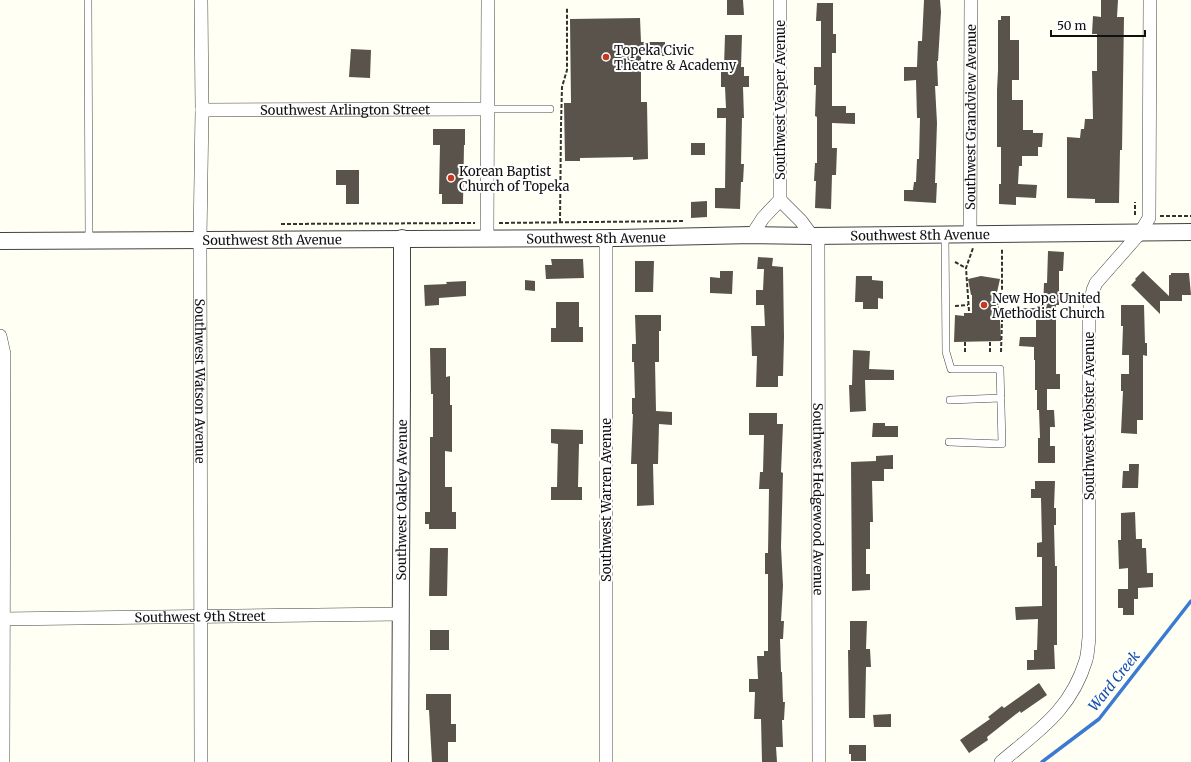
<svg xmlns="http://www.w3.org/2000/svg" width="1191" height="762" font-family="Merriweather,serif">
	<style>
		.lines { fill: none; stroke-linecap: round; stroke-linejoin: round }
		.stream { stroke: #3b7ad1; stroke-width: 3.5 }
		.building { fill: #59534c }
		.service-casing { stroke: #434343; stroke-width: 8 }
		.minor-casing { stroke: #434343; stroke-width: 14 }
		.tertiary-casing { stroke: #434343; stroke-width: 18 }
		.path { stroke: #323232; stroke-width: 2; stroke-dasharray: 4 2; stroke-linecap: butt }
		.service { stroke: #fff; stroke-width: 7 }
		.minor { stroke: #fff; stroke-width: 13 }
		.tertiary { stroke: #fff; stroke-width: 16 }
		.poi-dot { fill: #c53923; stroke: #fff; stroke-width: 1.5 }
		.labels { text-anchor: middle; stroke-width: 4; stroke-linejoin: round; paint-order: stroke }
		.poi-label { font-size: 13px; fill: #101010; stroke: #fff; text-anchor: start }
		.street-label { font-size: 13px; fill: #101010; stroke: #fff }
		.water-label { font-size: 14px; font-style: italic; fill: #154ca7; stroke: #fff }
	</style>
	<rect width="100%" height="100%" fill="#fffff3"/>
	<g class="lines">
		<polyline class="stream" points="1042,762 1099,719 1191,601"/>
	</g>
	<g class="building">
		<polygon points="727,0 743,0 744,15 727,15"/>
		<polygon points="924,0 940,0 941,12 938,61 937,61 938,86 935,86 937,123 935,183 937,183 936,203 904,201 904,190 913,190 914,182 916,182 917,159 919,159 920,118 917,118 916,80 904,81 904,67 917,67 918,41 922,41"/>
		<polygon points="1101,0 1118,0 1117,17 1124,17 1122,150 1120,150 1119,203 1095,203 1095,199 1067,198 1067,137 1080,138 1081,129 1084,129 1085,119 1093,119 1092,71 1097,71 1097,34 1092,34 1093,16 1101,17"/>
		<polygon points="817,3 833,3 833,34 836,34 836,53 832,53 832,106 846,106 846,113 855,113 855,124 832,123 832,148 837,148 836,175 832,175 831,209 815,208 816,181 814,181 815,163 817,163 817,117 815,116 816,85 814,85 814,67 821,67 821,21 816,21"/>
		<polygon points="1001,16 1010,16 1010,40 1019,40 1019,80 1012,80 1012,100 1023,100 1023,130 1033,130 1033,133 1043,133 1042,147 1038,147 1038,156 1022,156 1022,166 1019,166 1018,184 1037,185 1036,198 1016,197 1016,205 999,204 999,184 1001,184 1001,147 997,147 997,90 998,70 998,20 1001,20"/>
		<polygon points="640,18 641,42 665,42 665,56 641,56 641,102 647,102 648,159 633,160 633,157 580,158 580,161 565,161 564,103 571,103 570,19"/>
		<polygon points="725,35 742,35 741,67 744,67 744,76 749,76 749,87 743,87 744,118 742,118 741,164 744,164 743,182 741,182 740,209 715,208 715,188 725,188 726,118 717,118 717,108 726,108 725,87 721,87 721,67 724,67"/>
		<polygon points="351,49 371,50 370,78 349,77"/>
		<polygon points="433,129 465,129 465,145 464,145 463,204 442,204 442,194 439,194 440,145 433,145"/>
		<rect x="691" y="143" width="14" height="12"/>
		<polygon points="336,170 359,170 359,204 346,204 346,185 336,185"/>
		<polygon points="707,201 707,217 691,218 691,202"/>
		<polygon points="1048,251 1064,252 1063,271 1059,271 1059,305 1056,305 1056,374 1060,374 1060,389 1047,389 1047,410 1037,410 1037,390 1035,390 1035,360 1034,360 1034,347 1019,346 1020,337 1036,337 1036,317 1010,317 1010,308 1043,308 1044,283 1047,283"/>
		<polygon points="758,257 773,258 772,266 783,267 784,337 783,376 778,376 778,387 756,387 757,356 752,356 751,326 765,326 764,305 756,305 756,290 763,290 764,269 757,269"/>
		<polygon points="551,259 583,259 584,278 546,279 545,265 552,265"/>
		<polygon points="635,261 654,261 653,292 635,292"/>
		<polygon points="720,271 733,271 732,294 710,293 710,277 720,278"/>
		<polygon points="1143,271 1169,296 1169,275 1171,275 1171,273 1189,273 1191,295 1182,295 1182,301 1160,301 1160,314 1131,285 1136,280 1135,279"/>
		<polygon points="856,276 872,276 872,280 883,281 883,299 878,298 878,309 863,309 863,302 855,302"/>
		<polygon points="981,276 1000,279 996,297 996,320 1000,320 1001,341 954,342 955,315 964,316 964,313 972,313 972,295 971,295 968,279"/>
		<polygon points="525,280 535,281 535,291 525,290"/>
		<polygon points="466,281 466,296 439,298 439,305 425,306 424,285 447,284 446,282"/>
		<polygon points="556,302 579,302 579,327 583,327 583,342 551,342 551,328 556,328"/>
		<polygon points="1121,305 1144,305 1145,343 1147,343 1147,356 1143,355 1143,420 1137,420 1137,434 1121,433 1123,391 1121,391 1121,374 1129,374 1129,355 1122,355 1123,326 1121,326"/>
		<polygon points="635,315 661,315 661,331 659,331 659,362 655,362 656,411 672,412 672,425 659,424 658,464 653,464 654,505 637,506 637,464 631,464 633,414 632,414 632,398 635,398 634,362 632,362 632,344 636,344"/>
		<polygon points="430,348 446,348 446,377 450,376 450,405 452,405 452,452 445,451 445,487 452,487 452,512 456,512 456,529 429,529 429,524 425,524 425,512 430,512 430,437 433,437 433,394 431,394"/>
		<polygon points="853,350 870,351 869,369 894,370 894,380 865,380 866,411 850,412 849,385 852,385"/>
		<polygon points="1039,410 1054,410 1055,427 1050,427 1050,446 1055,446 1055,463 1038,463 1038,438 1040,438"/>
		<polygon points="749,413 777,413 777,424 783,424 781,472 783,473 781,547 783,586 781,621 784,621 783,639 780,639 781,672 782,672 783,702 785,702 784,720 782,720 783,747 776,747 777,762 762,762 761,719 754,719 755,692 749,692 749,679 758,679 757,656 764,656 764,651 768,651 768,574 765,574 765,553 768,553 769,489 759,489 760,472 763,472 764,435 749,435"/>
		<polygon points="873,423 885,423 885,426 898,426 898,437 872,437"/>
		<polygon points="551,429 583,430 583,444 579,444 578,487 582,487 582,500 551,500 551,487 557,487 558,444 551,443"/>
		<polygon points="893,455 893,469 884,469 884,481 872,481 873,522 870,522 870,549 866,549 866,574 870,574 870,590 852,591 851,462 876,461 876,456"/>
		<polygon points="1129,464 1139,464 1138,488 1122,488 1123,471 1129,471"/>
		<polygon points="1035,481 1055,481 1054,508 1056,508 1056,525 1054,525 1055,566 1057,566 1057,645 1054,645 1055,669 1027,670 1027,660 1034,660 1034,650 1037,650 1038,619 1016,620 1015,607 1042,606 1042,557 1037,557 1037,543 1042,542 1041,498 1031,498 1031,489 1035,489"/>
		<polygon points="1135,512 1136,539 1142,539 1142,548 1146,548 1147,573 1153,573 1153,587 1138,588 1138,599 1134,599 1134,615 1123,615 1123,608 1118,608 1118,589 1128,589 1128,568 1119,569 1118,540 1121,540 1121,513"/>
		<polygon points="430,548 448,548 447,596 429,596"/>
		<polygon points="850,621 867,621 866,649 870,649 871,667 866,667 865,718 849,718 848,650 850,650"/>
		<rect x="430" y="630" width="19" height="20"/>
		<polygon points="1039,683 1047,695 1021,713 1020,711 987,737 988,740 969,753 960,740 990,719 988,717 1002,706 1004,708"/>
		<polygon points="426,694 451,694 451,724 456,724 456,742 448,742 448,762 432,762 429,710 426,710"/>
		<polygon points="891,714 891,727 874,727 873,715"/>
		<polygon points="849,745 866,745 866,761 851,761 851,754 849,754"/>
	</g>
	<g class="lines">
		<defs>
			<g id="service">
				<polyline points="88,0 89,240"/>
				<polyline points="488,109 550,109"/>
				<polyline points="945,235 946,352 951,369 1000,369 1002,444 949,442"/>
				<polyline points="950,400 1001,398"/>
			</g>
			<g id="minor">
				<path id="s1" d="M201 0 202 110 200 239 201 762"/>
				<path id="s2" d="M202 110 488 109"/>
				<polyline points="780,200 801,221 812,236"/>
				<polyline points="752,235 763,218 780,200 780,0"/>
				<path id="s3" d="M970 235 971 0"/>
				<path id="s4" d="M818 236 819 762"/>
				<polyline points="487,238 488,0"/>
				<polyline points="606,238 606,762"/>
				<polyline points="0,336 4,354 3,762"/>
				<path id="s5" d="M0 619 400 614"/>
				<path d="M1001 762C1039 730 1071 710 1086 660 1088 653 1088 645 1089 638V314L1093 290 1096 283 1140 233 1149 218 1150 0"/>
			</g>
			<g id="tertiary">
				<path id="s6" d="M0 241 617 238 752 235 812 236 1191 232"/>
				<path id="s7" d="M400 762 402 384V238"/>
			</g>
		</defs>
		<use href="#service" class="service-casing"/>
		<use href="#minor" class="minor-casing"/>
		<use href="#tertiary" class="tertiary-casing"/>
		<g class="path">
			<polyline points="1135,215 1135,202"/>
			<polyline points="1160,216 1191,216"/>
			<polyline points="560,222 561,125 562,87 567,70 567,8"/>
			<polyline points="499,223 685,221"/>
			<polyline points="281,224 475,223"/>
			<polyline points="955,262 966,268"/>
			<polyline points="955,306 968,305"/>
			<polyline points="969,311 966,268 973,248"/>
			<polyline points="965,342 965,352"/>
			<polyline points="990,342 990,352"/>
			<polyline points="1001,352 1002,320 999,313 997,301 1002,298 1002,248"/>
		</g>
		<use href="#service" class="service"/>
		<use href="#minor" class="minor"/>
		<use href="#tertiary" class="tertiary"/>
	</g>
	<g class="poi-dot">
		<circle cx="606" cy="57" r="4"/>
		<circle cx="451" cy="178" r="4"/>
		<circle cx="984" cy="305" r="4"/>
	</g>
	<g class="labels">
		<g class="poi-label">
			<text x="614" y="55">Topeka Civic<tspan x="614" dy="15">Theatre &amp; Academy</tspan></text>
			<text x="459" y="176">Korean Baptist<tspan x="459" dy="15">Church of Topeka</tspan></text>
			<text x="992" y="303">New Hope United<tspan x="992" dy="15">Methodist Church</tspan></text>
		</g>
		<g class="street-label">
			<text transform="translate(780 100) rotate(-90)" y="5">Southwest Vesper Avenue</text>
			<text dy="5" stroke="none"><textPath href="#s2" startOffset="143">Southwest Arlington Street</textPath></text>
			<text dy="5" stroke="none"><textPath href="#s3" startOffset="118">Southwest Grandview Avenue</textPath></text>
			<text dy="5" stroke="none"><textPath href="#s6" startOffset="920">Southwest 8th Avenue</textPath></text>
			<text dy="5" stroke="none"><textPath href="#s6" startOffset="596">Southwest 8th Avenue</textPath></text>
			<text dy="5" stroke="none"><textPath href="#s6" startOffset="272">Southwest 8th Avenue</textPath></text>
			<text dy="5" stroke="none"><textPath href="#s1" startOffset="381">Southwest Watson Avenue</textPath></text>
			<text transform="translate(1089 416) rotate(-90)" y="5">Southwest Webster Avenue</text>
			<text dy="5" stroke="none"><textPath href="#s4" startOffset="263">Southwest Hedgewood Avenue</textPath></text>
			<text dy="5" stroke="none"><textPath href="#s7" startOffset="262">Southwest Oakley Avenue</textPath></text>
			<text transform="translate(606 500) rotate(-90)" y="5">Southwest Warren Avenue</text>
			<text dy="5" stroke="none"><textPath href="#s5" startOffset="200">Southwest 9th Street</textPath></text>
		</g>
		<g class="water-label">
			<text transform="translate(1114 681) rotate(-51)" y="5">Ward Creek</text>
		</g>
	</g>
	<path d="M1051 30v6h94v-6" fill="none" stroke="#101010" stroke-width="2"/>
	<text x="1057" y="30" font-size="12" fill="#101010" stroke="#ffffff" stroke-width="3" paint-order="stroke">50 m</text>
</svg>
